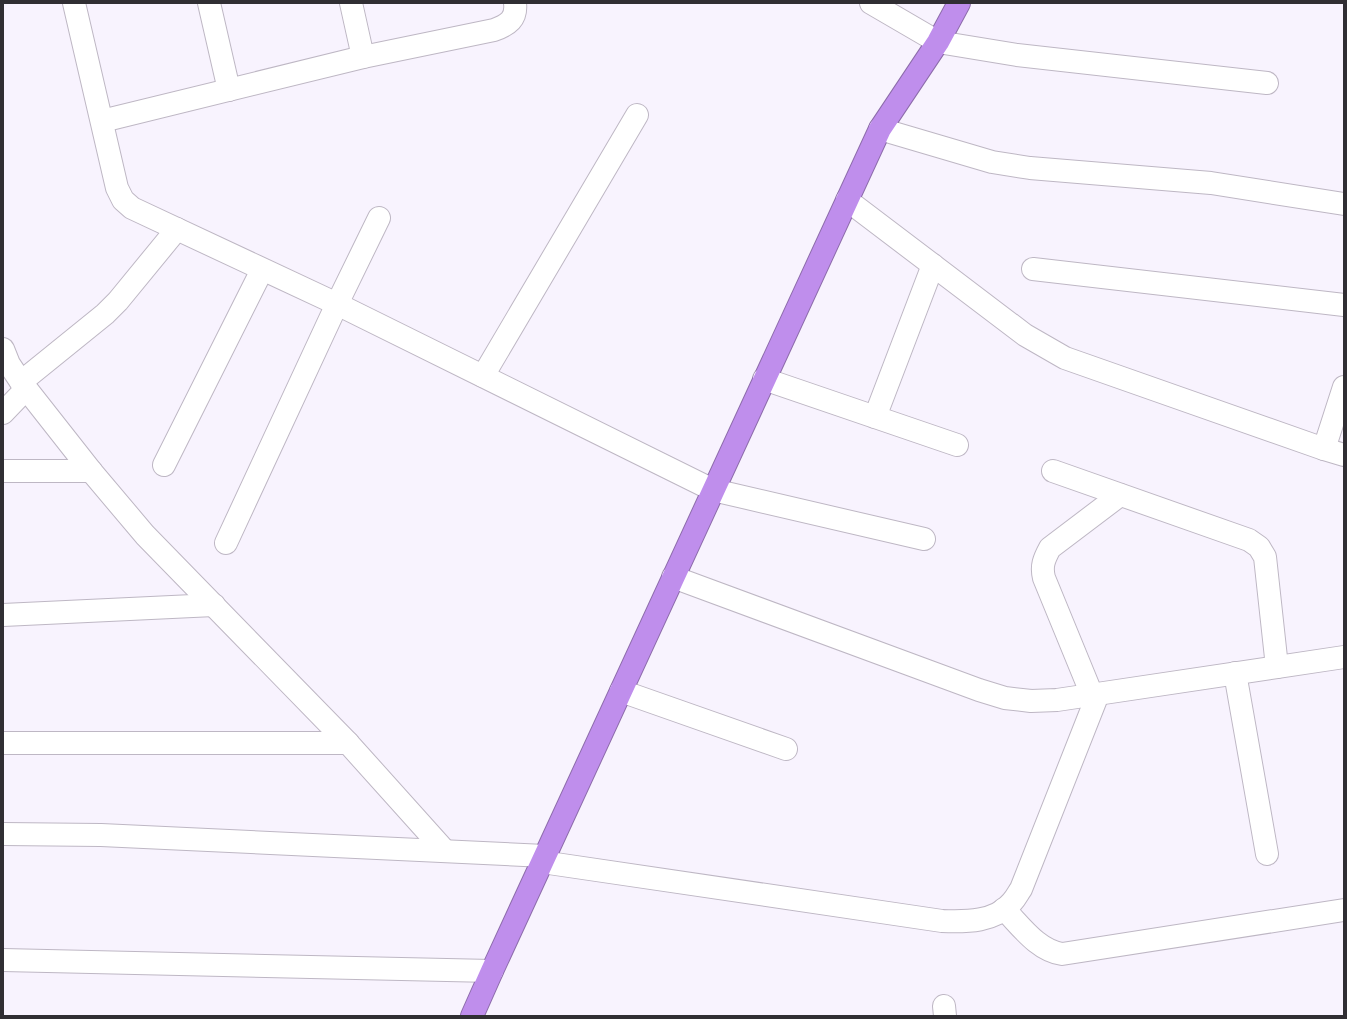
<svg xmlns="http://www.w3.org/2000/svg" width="1347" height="1019" font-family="'Varela Round',sans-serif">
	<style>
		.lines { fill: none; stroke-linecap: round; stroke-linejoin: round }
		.street-casing { stroke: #beb7c4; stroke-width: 24 }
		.highway-casing { stroke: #8d6cab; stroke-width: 24 }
		.street { stroke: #fff; stroke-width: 22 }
		.highway { stroke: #bf8eec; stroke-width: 22 }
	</style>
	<rect width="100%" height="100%" fill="#f8f3fe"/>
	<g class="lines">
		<defs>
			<g id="street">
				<polyline points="74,3 117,188 123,200 132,208 337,304 713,490 924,539"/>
				<polyline points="209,3 229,90"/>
				<polyline points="351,3 363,57"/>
				<polyline points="871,3 938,42 1017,55 1267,83"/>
				<path d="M102 121 363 57 494 30C508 25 517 19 515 3"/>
				<polyline points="880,129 992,162 1030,168 1211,183 1344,204"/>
				<polyline points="847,200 1025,335 1065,358 1324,449 1344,455"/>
				<polyline points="1033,269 1344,305"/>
				<polyline points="3,349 9,364 21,382 91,471 145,535 348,743 445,851"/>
				<polyline points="483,376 637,115"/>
				<polyline points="764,379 957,445"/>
				<polyline points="21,382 105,314 118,301 177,229"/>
				<polyline points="3,413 26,389"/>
				<polyline points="875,417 933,265"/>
				<polyline points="1324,449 1344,387"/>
				<polyline points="164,465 262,270"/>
				<polyline points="3,471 91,471"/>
				<polyline points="1053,471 1249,540 1259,547 1265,557 1277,667"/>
				<polyline points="226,543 337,304 379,218"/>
				<polyline points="673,577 979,690 1005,698 1031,701 1057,700 1344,657"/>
				<polyline points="3,615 214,605"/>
				<polyline points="1235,673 1267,854"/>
				<polyline points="621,691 786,749"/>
				<path d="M1092 695 1044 578C1041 566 1044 559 1050 548L1120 495"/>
				<polyline points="3,743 348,743"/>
				<polyline points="3,834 101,835 545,856"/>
				<path d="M542 862 942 921C966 922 996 922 1012 902 1016 898 1018 893 1021 889L1098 694"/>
				<path d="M1004 909C1021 926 1037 950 1062 954L1344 910"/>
				<polyline points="3,960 492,971"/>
				<polyline points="944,1006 945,1016"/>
			</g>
			<polyline id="highway" points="472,1016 492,971 880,129 938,42 959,3"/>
		</defs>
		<use href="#street" class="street-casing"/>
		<use href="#highway" class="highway-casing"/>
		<use href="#street" class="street"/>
		<use href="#highway" class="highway"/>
	</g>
	<rect width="1347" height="1019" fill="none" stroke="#302e33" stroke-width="8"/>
</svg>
